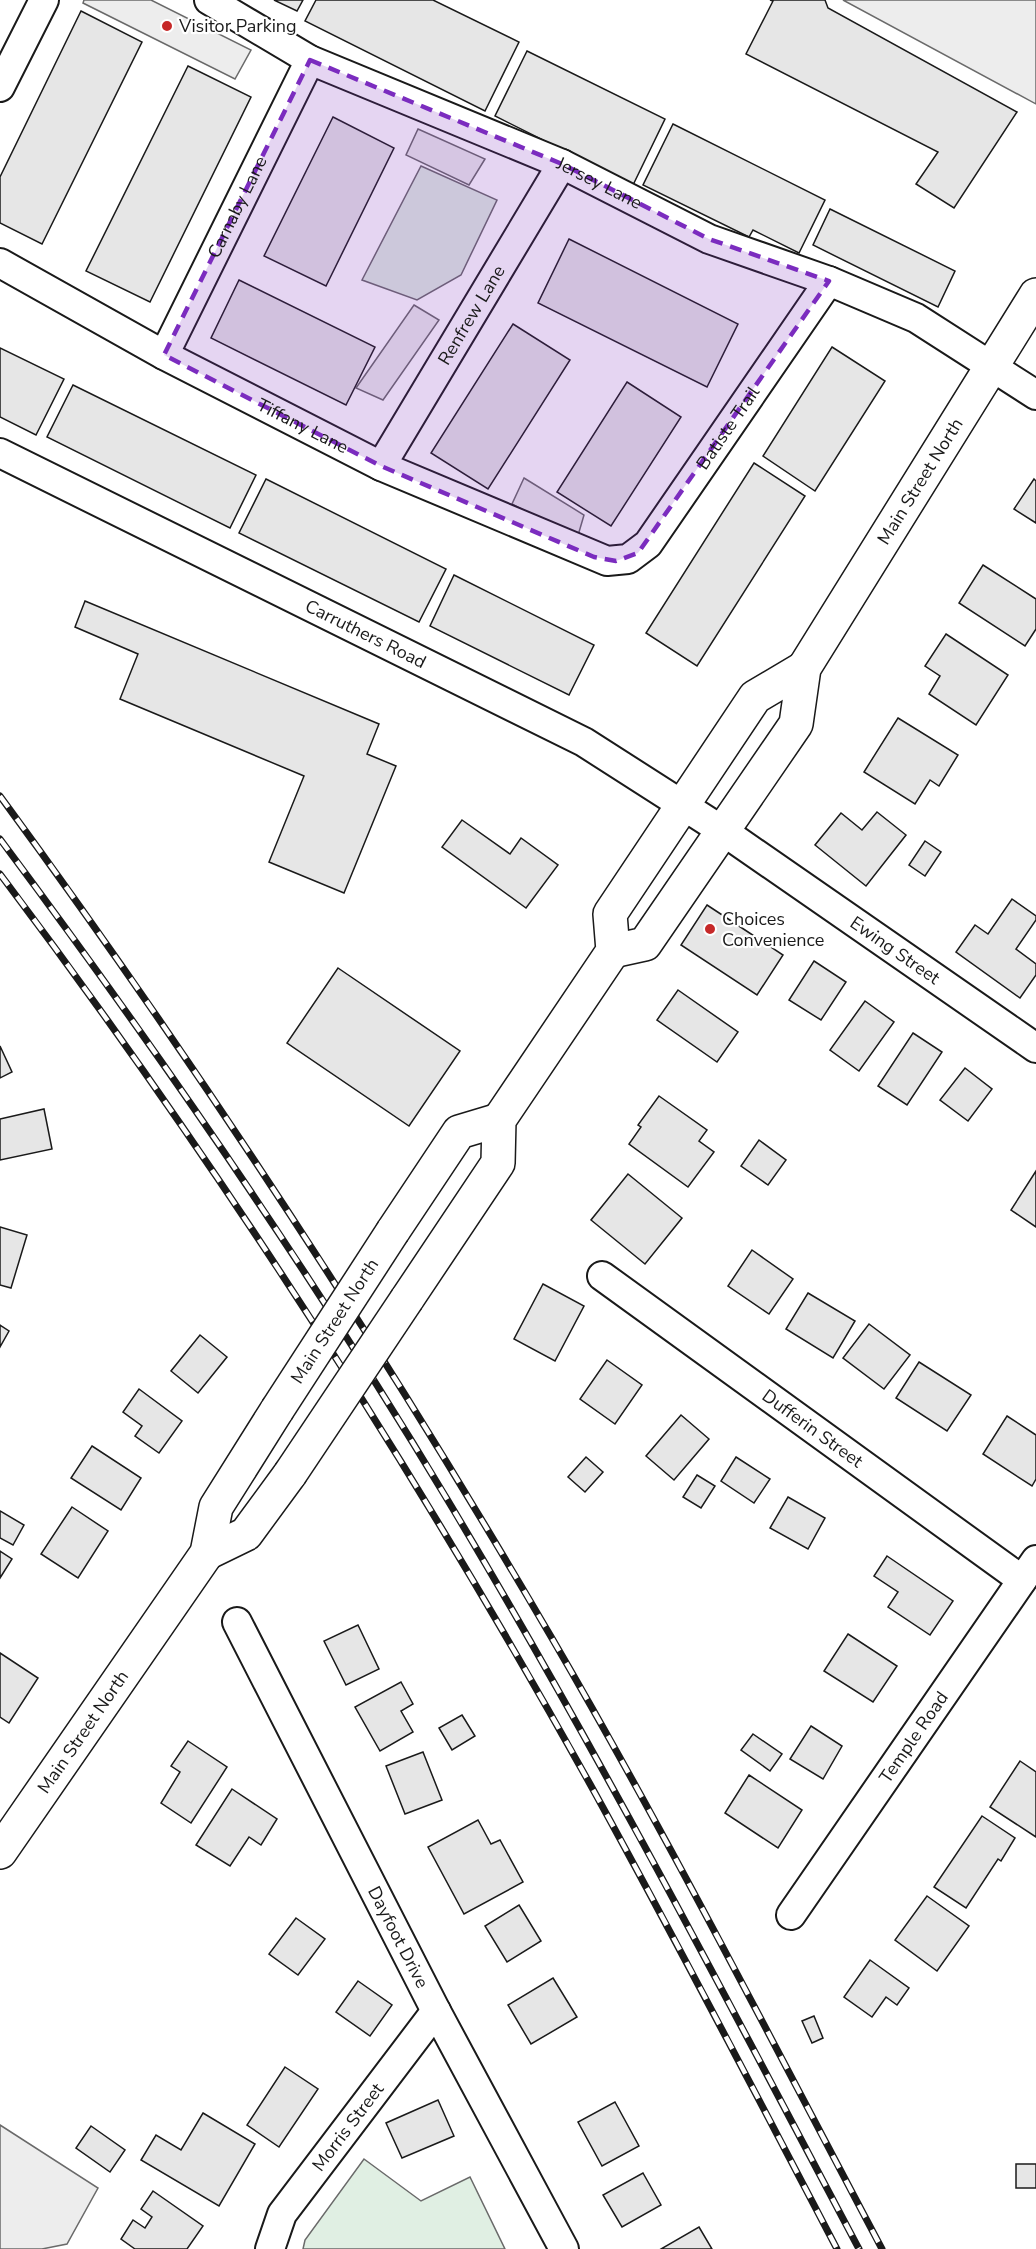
<svg xmlns="http://www.w3.org/2000/svg" width="1036" height="2249" font-family="'Nunito Sans',sans-serif">
	<style>
		.green { fill: #e0efe3; stroke: #6a6a6a; stroke-width: 1.5 }
		.parking { fill: #ededed; stroke: #6a6a6a; stroke-width: 1.5 }
		.building { fill: #e6e6e6; stroke: #1a1a1a; stroke-width: 1.5 }
		.lines { fill: none; stroke-linecap: round; stroke-linejoin: round }
		.minor-casing { stroke: #1a1a1a; stroke-width: 32 }
		.primary-casing { stroke: #1a1a1a; stroke-width: 36 }
		.minor { stroke: #fff; stroke-width: 28 }
		.primary { stroke: #fff; stroke-width: 33 }
		.rail-casing { stroke: #1a1a1a; stroke-width: 7 }
		.rail { stroke: #fff; stroke-width: 4.5; stroke-dasharray: 14; stroke-linecap: butt }
		.primary-bridge-casing { stroke: #1a1a1a; stroke-width: 36; stroke-linecap: butt }
		.primary-bridge { stroke: #fff; stroke-width: 33 }
		.marked { fill: #7b2cbf; fill-opacity: 0.2; stroke: #7b2cbf; stroke-width: 4.5; stroke-dasharray: 12 8; stroke-linejoin: round }
		.poi-dot { fill: #c62828; stroke: #fff; stroke-width: 2 }
		.labels { text-anchor: middle; stroke-width: 4.5; stroke-linejoin: round; paint-order: stroke }
		.poi-label { font-size: 18px; fill: #1a1a1a; stroke: #fff; text-anchor: start }
		.street-label { font-size: 18px; fill: #1a1a1a; stroke: #fff }
	</style>
	<rect width="100%" height="100%" fill="#fff"/>
	<g class="green">
		<polygon points="421,166 497,200 461,275 417,300 362,280"/>
		<polygon points="364,2159 421,2201 470,2177 505,2249 303,2249 305,2240"/>
	</g>
	<g class="parking">
		<polygon points="84,0 151,0 251,50 235,79 83,3"/>
		<polygon points="843,0 1036,0 1036,104"/>
		<polygon points="418,129 485,159 469,185 406,155"/>
		<polygon points="414,305 439,320 383,400 356,388"/>
		<polygon points="524,478 584,515 577,539 512,504"/>
		<polygon points="0,2125 98,2188 67,2244 42,2249 0,2249"/>
	</g>
	<g class="building">
		<polygon points="274,0 303,0 297,11"/>
		<polygon points="316,0 433,0 519,42 485,111 305,21"/>
		<polygon points="770,0 825,0 828,8 1017,112 954,208 916,184 938,152 746,54 773,1"/>
		<polygon points="81,11 142,42 42,244 0,223 0,177"/>
		<polygon points="527,51 665,119 633,185 495,116"/>
		<polygon points="188,66 251,97 150,302 86,271"/>
		<polygon points="333,117 394,148 326,286 264,256"/>
		<polygon points="673,124 825,200 799,253 753,230 749,237 643,185"/>
		<polygon points="830,209 955,271 938,307 813,245"/>
		<polygon points="569,239 738,324 707,387 538,303"/>
		<polygon points="239,280 375,347 346,405 211,338"/>
		<polygon points="513,324 570,360 488,489 431,453"/>
		<polygon points="832,347 885,381 815,491 763,456"/>
		<polygon points="0,348 64,379 36,435 0,417"/>
		<polygon points="627,382 681,417 611,526 557,492"/>
		<polygon points="73,385 256,475 230,528 47,437"/>
		<polygon points="754,463 805,496 697,666 646,633"/>
		<polygon points="266,479 446,569 419,622 239,533"/>
		<polygon points="1034,479 1036,481 1036,523 1014,509"/>
		<polygon points="983,565 1036,599 1036,629 1025,646 959,603"/>
		<polygon points="454,575 594,645 569,695 430,626"/>
		<polygon points="85,601 379,724 367,754 396,766 344,893 269,862 304,776 120,699 138,654 75,627"/>
		<polygon points="946,634 1008,675 976,725 929,694 940,676 925,666"/>
		<polygon points="898,718 958,755 939,786 930,780 915,804 864,772"/>
		<polygon points="877,812 906,835 866,886 815,845 841,813 862,830"/>
		<polygon points="462,820 510,854 521,838 558,865 526,908 442,847"/>
		<polygon points="925,841 941,852 925,876 909,865"/>
		<polygon points="1012,899 1036,916 1036,920 1016,949 1036,964 1036,975 1020,998 956,952 975,925 988,934"/>
		<polygon points="707,905 783,955 757,995 681,945"/>
		<polygon points="814,961 846,982 821,1020 789,1000"/>
		<polygon points="338,968 460,1051 409,1126 287,1043"/>
		<polygon points="678,990 738,1032 717,1062 657,1020"/>
		<polygon points="865,1001 894,1022 859,1071 830,1050"/>
		<polygon points="913,1033 942,1052 907,1105 878,1086"/>
		<polygon points="0,1046 12,1072 0,1078"/>
		<polygon points="965,1068 992,1089 968,1121 940,1100"/>
		<polygon points="659,1096 707,1130 699,1141 714,1152 688,1187 629,1144 641,1127 638,1125"/>
		<polygon points="44,1109 52,1149 0,1160 0,1119"/>
		<polygon points="759,1140 786,1160 768,1185 741,1166"/>
		<polygon points="1036,1171 1036,1227 1011,1210"/>
		<polygon points="628,1174 682,1218 645,1264 591,1220"/>
		<polygon points="0,1227 27,1235 11,1288 0,1285"/>
		<polygon points="752,1250 793,1279 769,1314 728,1286"/>
		<polygon points="543,1284 584,1306 555,1361 514,1339"/>
		<polygon points="808,1293 855,1321 833,1358 786,1329"/>
		<polygon points="869,1324 910,1355 884,1389 843,1358"/>
		<polygon points="0,1325 9,1331 0,1347"/>
		<polygon points="200,1335 227,1357 198,1393 171,1371"/>
		<polygon points="607,1360 642,1385 615,1424 580,1399"/>
		<polygon points="919,1362 971,1395 947,1431 896,1398"/>
		<polygon points="139,1389 182,1421 159,1453 135,1436 142,1426 123,1412"/>
		<polygon points="681,1415 709,1439 674,1480 646,1456"/>
		<polygon points="1007,1416 1036,1435 1036,1479 1032,1486 983,1454"/>
		<polygon points="92,1446 141,1478 121,1510 71,1478"/>
		<polygon points="586,1457 603,1472 585,1492 568,1477"/>
		<polygon points="736,1457 770,1479 754,1503 721,1481"/>
		<polygon points="697,1475 715,1486 701,1508 683,1497"/>
		<polygon points="788,1497 825,1518 808,1549 770,1528"/>
		<polygon points="72,1507 108,1531 78,1578 41,1554"/>
		<polygon points="0,1511 24,1525 13,1545 0,1538"/>
		<polygon points="0,1551 12,1559 0,1578"/>
		<polygon points="887,1556 953,1601 930,1635 888,1607 898,1592 874,1576"/>
		<polygon points="358,1625 379,1669 346,1685 324,1641"/>
		<polygon points="848,1634 897,1666 873,1702 824,1671"/>
		<polygon points="0,1653 38,1678 9,1723 0,1717"/>
		<polygon points="401,1682 413,1704 401,1711 413,1732 380,1751 355,1707"/>
		<polygon points="462,1715 475,1736 452,1750 439,1728"/>
		<polygon points="811,1726 842,1746 823,1779 790,1759"/>
		<polygon points="753,1734 782,1754 770,1771 741,1750"/>
		<polygon points="188,1741 227,1767 191,1823 161,1803 180,1772 171,1766"/>
		<polygon points="423,1752 442,1800 405,1814 386,1766"/>
		<polygon points="1020,1761 1036,1772 1036,1837 990,1807"/>
		<polygon points="749,1775 802,1810 778,1848 725,1813"/>
		<polygon points="232,1789 277,1819 261,1845 249,1837 230,1866 196,1845"/>
		<polygon points="982,1816 1015,1838 1001,1861 998,1859 966,1908 934,1887"/>
		<polygon points="478,1820 491,1844 500,1840 523,1882 464,1914 428,1847"/>
		<polygon points="927,1896 969,1926 937,1971 895,1940"/>
		<polygon points="519,1905 541,1941 507,1962 485,1926"/>
		<polygon points="296,1918 325,1939 298,1975 269,1954"/>
		<polygon points="870,1960 909,1988 897,2005 886,1997 872,2017 844,1997"/>
		<polygon points="553,1978 577,2017 531,2044 508,2005"/>
		<polygon points="358,1981 392,2005 370,2036 336,2012"/>
		<polygon points="814,2016 823,2038 812,2043 802,2021"/>
		<polygon points="285,2067 318,2089 279,2147 247,2125"/>
		<polygon points="438,2100 454,2136 402,2158 386,2123"/>
		<polygon points="615,2102 639,2146 602,2166 578,2122"/>
		<polygon points="203,2113 255,2144 219,2206 141,2160 156,2135 181,2150"/>
		<polygon points="91,2126 125,2150 110,2172 76,2148"/>
		<rect x="1016" y="2164" width="20" height="24"/>
		<polygon points="643,2173 661,2205 622,2227 603,2195"/>
		<polygon points="153,2191 203,2226 187,2249 135,2249 121,2239 133,2220 145,2228 152,2217 141,2209"/>
		<polygon points="699,2227 712,2249 661,2249"/>
	</g>
	<g class="lines">
		<defs>
			<g id="minor">
				<path id="s1" d="M209 0 310 60 562 164 709 239 829 281 916 318 1036 395"/>
				<polyline points="0,87 44,0"/>
				<path id="s2" d="M0 263 164 355 381 466 607 561 628 559 648 544 829 281"/>
				<path id="s3" d="M164 355 310 60"/>
				<path id="s4" d="M0 453 584 742 723 831 1036 1048"/>
				<path id="s5" d="M381 466 562 164"/>
				<path id="s6" d="M602 1276 1022 1580"/>
				<path id="s7" d="M237 1622 436 2011 564 2249"/>
				<path id="s8" d="M791 1915 1036 1560"/>
				<path id="s9" d="M270 2249 282 2214 436 2011"/>
			</g>
			<g id="primary">
				<path id="s10" d="M613 951 645 944 796 724 804 668 1036 295"/>
				<polyline points="393,1231 459,1132 499,1120"/>
				<polyline points="407,1299 498,1163 499,1120 613,951 610,914 755,697 804,668"/>
				<polyline points="207,1553 246,1534 290,1474"/>
				<path id="s11" d="M0 1852 207 1553 216 1507 277 1410"/>
			</g>
		</defs>
		<use href="#minor" class="minor-casing"/>
		<use href="#primary" class="primary-casing"/>
		<use href="#minor" class="minor"/>
		<use href="#primary" class="primary"/>
		<defs>
			<g id="rail">
				<path d="M0 796C199 1067 383 1349 553 1640 669 1839 774 2045 882 2249"/>
				<path d="M0 839C159 1052 310 1271 447 1499 594 1744 726 1997 859 2249"/>
				<path d="M0 874C218 1163 414 1468 590 1784 675 1938 756 2094 837 2249"/>
			</g>
		</defs>
		<use href="#rail" class="rail-casing"/>
		<use href="#rail" class="rail"/>
		<defs>
			<g id="primary-bridge">
				<path id="s12" d="M277 1410 393 1231"/>
				<polyline points="290,1474 407,1299"/>
			</g>
		</defs>
		<use href="#primary-bridge" class="primary-bridge-casing"/>
		<use href="#primary-bridge" class="primary-bridge"/>
	</g>
	<path class="marked" d="M310 60 562 164 709 239 829 281 638 553 616 561 594 557 381 466 164 355Z"/>
	<g class="poi-dot">
		<circle cx="167" cy="26" r="6"/>
		<circle cx="710" cy="929" r="6"/>
	</g>
	<g class="labels">
		<g class="poi-label">
			<text x="179" y="32">Visitor Parking</text>
			<text x="722" y="925">Choices<tspan x="722" dy="21">Convenience</tspan></text>
		</g>
		<g class="street-label">
			<text dy="6" stroke="none"><textPath href="#s1" startOffset="432">Jersey Lane</textPath></text>
			<text dy="6" stroke="none"><textPath href="#s3" startOffset="165">Carnaby Lane</textPath></text>
			<text dy="6" stroke="none"><textPath href="#s5" startOffset="176">Renfrew Lane</textPath></text>
			<text dy="6" stroke="none"><textPath href="#s2" startOffset="344">Tiffany Lane</textPath></text>
			<text dy="6" stroke="none"><textPath href="#s2" startOffset="864">Batiste Trail</textPath></text>
			<text dy="6" stroke="none"><textPath href="#s10" startOffset="576">Main Street North</textPath></text>
			<text dy="6" stroke="none"><textPath href="#s4" startOffset="408">Carruthers Road</textPath></text>
			<text dy="6" stroke="none"><textPath href="#s4" startOffset="1026">Ewing Street</textPath></text>
			<text dy="6" stroke="none"><textPath href="#s12" startOffset="106">Main Street North</textPath></text>
			<text dy="6" stroke="none"><textPath href="#s6" startOffset="260">Dufferin Street</textPath></text>
			<text dy="6" stroke="none"><textPath href="#s11" startOffset="146">Main Street North</textPath></text>
			<text dy="6" stroke="none"><textPath href="#s8" startOffset="216">Temple Road</textPath></text>
			<text dy="6" stroke="none"><textPath href="#s7" startOffset="354">Dayfoot Drive</textPath></text>
			<text dy="6" stroke="none"><textPath href="#s9" startOffset="146">Morris Street</textPath></text>
		</g>
	</g>
</svg>
